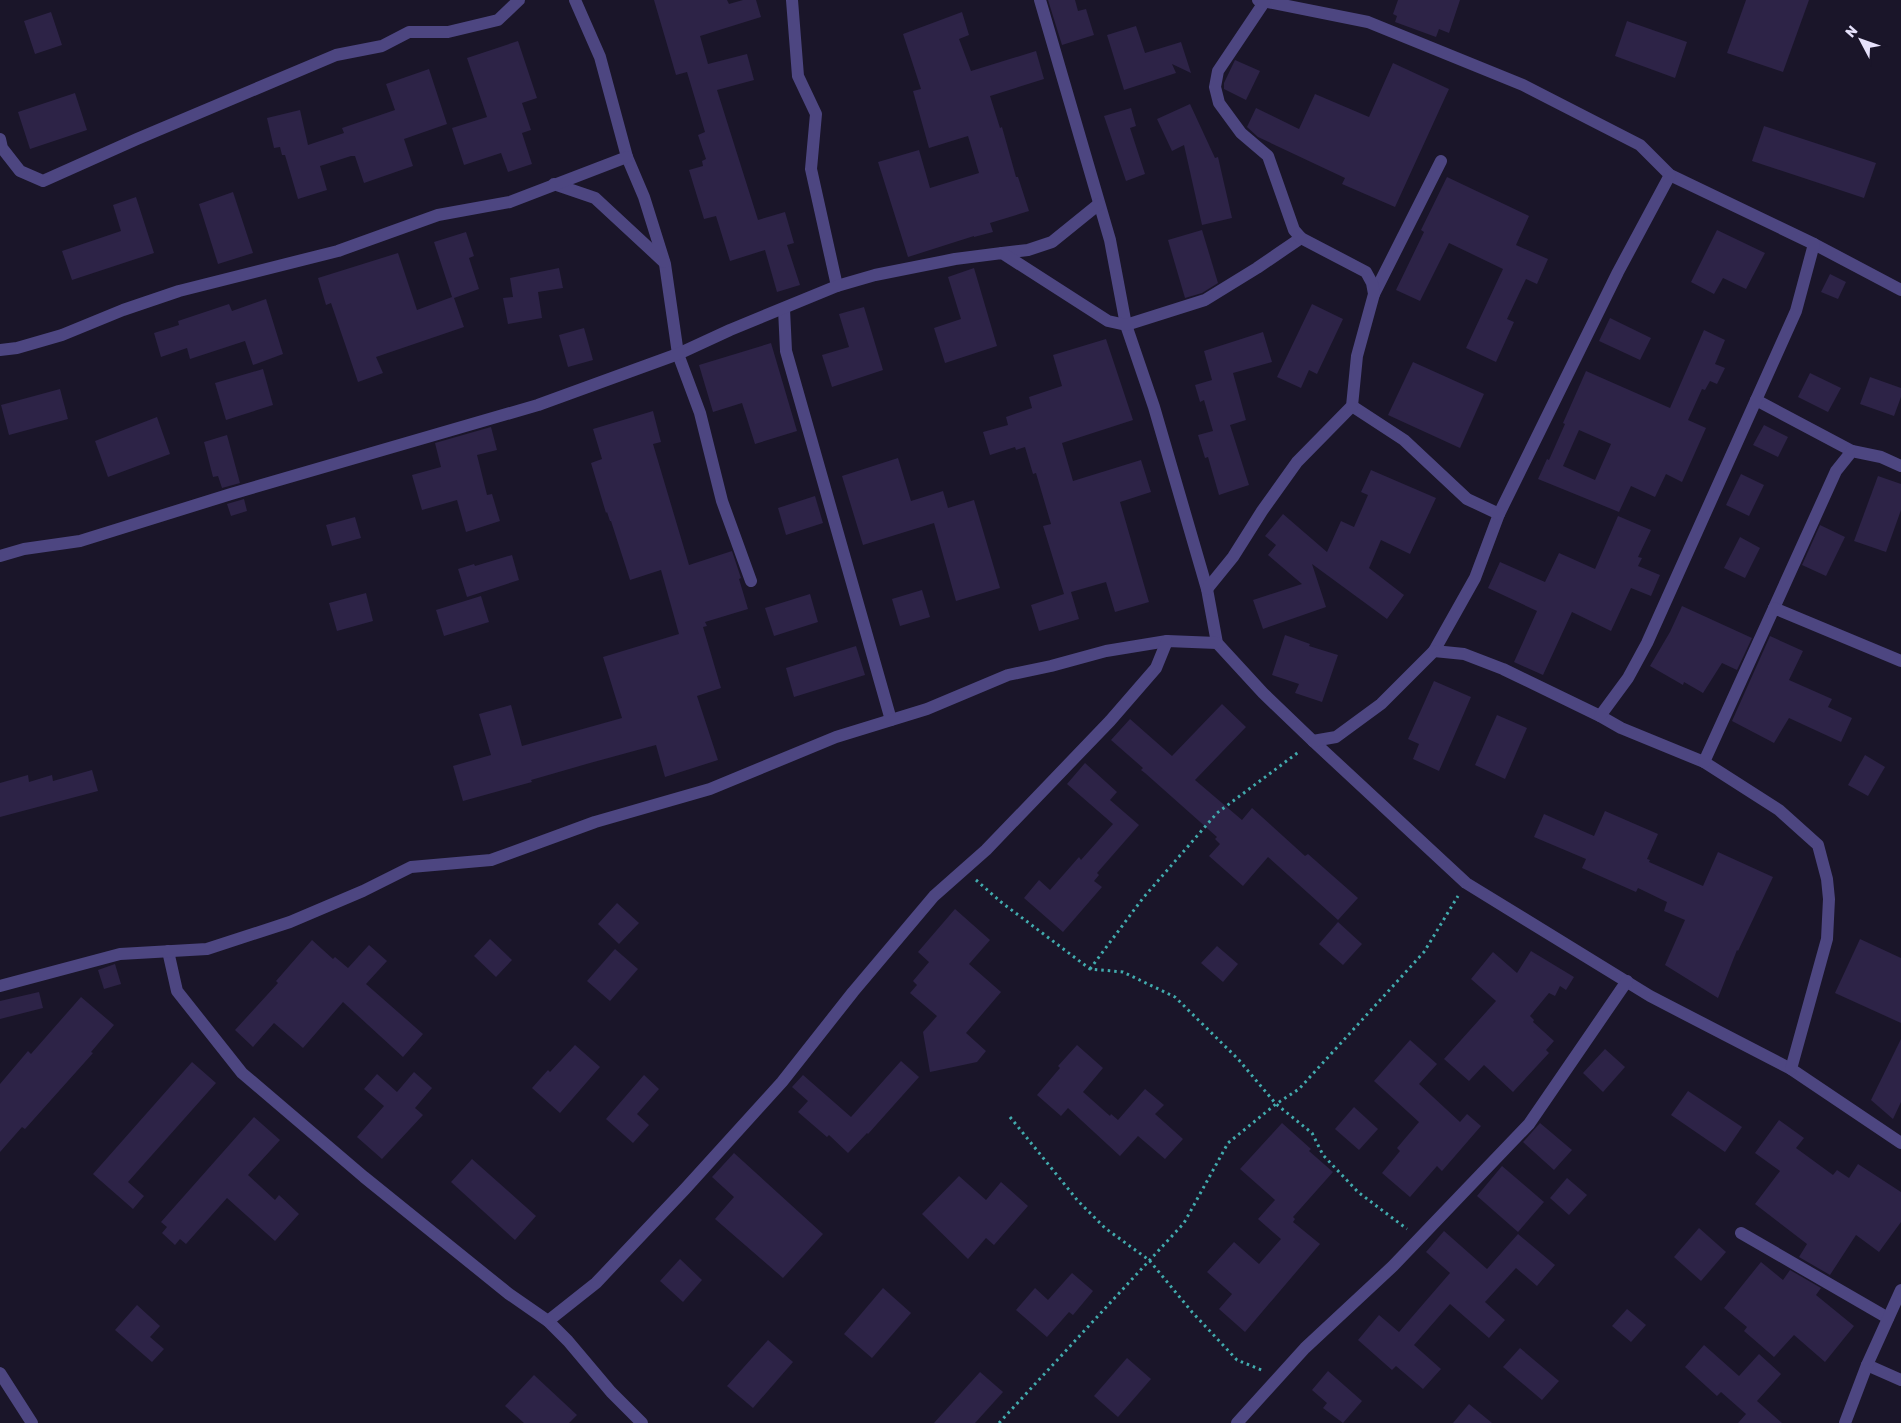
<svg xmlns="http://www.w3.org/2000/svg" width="1901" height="1423" font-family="Rubik,sans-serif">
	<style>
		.building { fill: #2d2347; fill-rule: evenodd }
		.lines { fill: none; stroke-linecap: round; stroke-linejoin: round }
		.path { stroke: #42abae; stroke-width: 3; stroke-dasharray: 2.5 4; stroke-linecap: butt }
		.minor { stroke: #4d4681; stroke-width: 12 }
	</style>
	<rect width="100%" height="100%" fill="#1a1529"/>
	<g class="building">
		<polygon points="654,0 727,0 729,4 743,0 756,0 761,17 700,36 708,64 747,54 754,80 717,90 758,220 785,212 794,243 787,245 800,285 777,292 765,250 730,261 716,216 704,219 689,170 703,166 702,161 706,159 698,135 705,132 687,72 676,75"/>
		<polygon points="1048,0 1075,0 1078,11 1086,9 1094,35 1062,45"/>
		<polygon points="1398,0 1460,0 1449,33 1439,29 1436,37 1395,22 1397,16 1393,14"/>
		<polygon points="1746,0 1809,0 1783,72 1727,53"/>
		<polygon points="51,12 62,45 35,54 24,21"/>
		<polygon points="962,12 969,35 959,39 971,71 1036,51 1044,79 990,96 1000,128 1002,127 1016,177 1018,177 1029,211 990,223 993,232 974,237 974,236 908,257 878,162 919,150 930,188 979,173 968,136 929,148 913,91 921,89 903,34"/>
		<polygon points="1627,21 1687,42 1675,78 1615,56"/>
		<polygon points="1136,26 1145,53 1181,42 1191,73 1172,64 1176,73 1124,90 1107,35"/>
		<polygon points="518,41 537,98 522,103 531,130 522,133 532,164 508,172 501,153 464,165 452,128 487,117 467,58"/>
		<polygon points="1235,60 1260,71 1246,100 1224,89 1224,83"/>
		<polygon points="1393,63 1449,89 1395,207 1342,184 1345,178 1258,137 1247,127 1256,108 1299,129 1315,94 1369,117"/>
		<polygon points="429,69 447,124 404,139 413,166 364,183 355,156 351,156 320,166 327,190 298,199 285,155 282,155 280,147 274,148 267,118 300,110 308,145 344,133 342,128 395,110 386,84"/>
		<polygon points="75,93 87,130 30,149 18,112"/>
		<polygon points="1190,104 1215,158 1218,157 1232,218 1202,225 1184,145 1172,151 1157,119"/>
		<polygon points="1131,108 1136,126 1130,128 1145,174 1126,181 1104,116"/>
		<polygon points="1764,126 1876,163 1864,198 1752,161"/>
		<polygon points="1447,177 1529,216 1516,245 1548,259 1537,284 1526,279 1507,319 1514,322 1496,362 1466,348 1503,269 1449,243 1420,301 1396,290 1424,232 1421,230"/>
		<polygon points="233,192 253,253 218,264 199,204"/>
		<polygon points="136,197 154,253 72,280 62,251 121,231 113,205"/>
		<polygon points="1202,230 1218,283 1202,293 1185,298 1168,240"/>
		<polygon points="1717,230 1765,253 1746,289 1723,278 1714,294 1691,282"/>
		<polygon points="466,232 474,256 469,258 479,289 454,298 464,327 376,357 383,373 358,382 331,303 326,305 318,278 398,253 417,310 452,297 434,242"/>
		<polygon points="559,268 563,288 538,292 542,318 508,324 503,298 513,297 510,278"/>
		<polygon points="974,268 997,346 945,363 934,328 961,319 948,277"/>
		<polygon points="1830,274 1846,282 1838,299 1821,292"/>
		<polygon points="266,299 283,354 253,365 245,341 190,359 187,348 161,357 154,333 179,325 178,321 229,304 232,311"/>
		<polygon points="1312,304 1343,319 1317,374 1309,370 1301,388 1277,377"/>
		<polygon points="864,307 883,370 832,387 822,355 849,347 839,314"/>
		<polygon points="1610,318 1651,338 1640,360 1599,341"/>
		<polygon points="584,328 593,360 568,367 559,335"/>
		<path d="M1704 330 1725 340 1715 364 1725 368 1717 384 1710 381 1705 390 1702 389 1688 420 1706 428 1682 482 1666 474 1655 497 1631 486 1619 512 1538 479 1547 459 1549 460 1565 424 1563 423 1586 371 1670 408ZM1579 430 1611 444 1595 480 1563 466Z"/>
		<polygon points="1263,332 1272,362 1233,373 1246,420 1230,425 1249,485 1219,495 1208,457 1205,458 1198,435 1213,431 1204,400 1200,402 1195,385 1212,380 1204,351"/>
		<polygon points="1106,339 1133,420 1062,443 1073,481 1141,460 1151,492 1120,502 1149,602 1115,612 1106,582 1071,592 1079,619 1039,631 1031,605 1064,594 1043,526 1051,524 1036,473 1033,474 1025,447 1016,450 1015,447 990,455 983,432 1008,425 1006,417 1032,408 1029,397 1062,386 1053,355"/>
		<polygon points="771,343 797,431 755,444 742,403 713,412 699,365"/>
		<polygon points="1413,362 1484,394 1460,448 1388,415"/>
		<polygon points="263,369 273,405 226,420 215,383"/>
		<polygon points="1810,373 1841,388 1828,412 1798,397"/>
		<polygon points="1870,377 1901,388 1901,397 1894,416 1860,404"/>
		<polygon points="60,389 68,419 9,435 1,405"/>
		<polygon points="653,411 661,442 653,444 689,565 732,551 741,578 739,579 748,609 705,622 707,626 703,627 721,688 697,696 718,760 665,777 656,745 590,763 531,780 532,782 463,801 453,766 491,755 479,714 511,705 522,746 622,718 603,657 679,634 661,570 630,580 611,521 610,521 607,512 606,513 591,463 602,459 593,429"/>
		<polygon points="157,417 170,454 108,477 95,441"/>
		<polygon points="1764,425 1788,437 1778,457 1753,445"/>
		<polygon points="491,427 497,450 477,455 487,495 492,494 500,521 466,532 457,500 422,510 412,475 441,467 435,443"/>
		<polygon points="227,435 240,483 222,488 218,476 213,477 204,442"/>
		<polygon points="898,458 911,501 943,491 948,508 974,500 1000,588 956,601 934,523 863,545 842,476"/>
		<polygon points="1371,470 1436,498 1410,554 1381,540 1369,568 1404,595 1387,619 1312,564 1326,607 1263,629 1253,600 1302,584 1268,555 1276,545 1265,536 1283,514 1327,552 1341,521 1354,527 1368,495 1361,492"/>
		<polygon points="1741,474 1764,485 1749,516 1726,505"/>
		<polygon points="1878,476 1901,484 1901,510 1886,552 1854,541"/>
		<polygon points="815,496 823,523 786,535 778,508"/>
		<polygon points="244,499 247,511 231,516 227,504"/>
		<polygon points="1618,516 1651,530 1638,557 1642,558 1638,566 1660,575 1651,596 1631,588 1611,631 1572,612 1543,675 1514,662 1537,611 1488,588 1500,562 1545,582 1559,553 1595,569"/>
		<polygon points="355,517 361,538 332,546 326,525"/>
		<polygon points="1820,525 1845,537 1826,576 1802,565"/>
		<polygon points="1740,537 1760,548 1745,578 1724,568"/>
		<polygon points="512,555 519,580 467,597 458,569 474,564 475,566"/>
		<polygon points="922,590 930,617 900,626 892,599"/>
		<polygon points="366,593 373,621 337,631 329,603"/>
		<polygon points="810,594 818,622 774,636 765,608"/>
		<polygon points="481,596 489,622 444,636 436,610"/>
		<polygon points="1682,606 1752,638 1737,670 1722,663 1703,693 1684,682 1683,685 1650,666 1670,632"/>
		<polygon points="1285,635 1310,644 1309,646 1338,655 1322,702 1295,693 1299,684 1272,675"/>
		<polygon points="1770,636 1803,651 1789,680 1832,699 1828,707 1852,718 1841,742 1789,718 1774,743 1732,721"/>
		<polygon points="856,646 865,675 794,697 786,668"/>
		<polygon points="1434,681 1471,697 1439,771 1413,759 1419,744 1408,739"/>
		<polygon points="1222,704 1246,727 1195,780 1242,820 1252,808 1305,856 1308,854 1358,898 1338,920 1268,857 1243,886 1209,856 1220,844 1215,839 1217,837 1145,773 1141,770 1143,768 1111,740 1130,719 1172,756"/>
		<polygon points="1497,715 1527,728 1505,779 1475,765"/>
		<polygon points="1865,755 1885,767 1868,796 1848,785"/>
		<polygon points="1085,763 1117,792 1110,800 1139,825 1097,873 1099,875 1094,881 1102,887 1063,932 1024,898 1039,880 1050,890 1079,857 1081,860 1113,824 1067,784"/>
		<polygon points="92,770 98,791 0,817 0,783 28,775 29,782 52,775 53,781"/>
		<polygon points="1605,811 1658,834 1647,859 1650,860 1649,862 1703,886 1718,852 1773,877 1738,951 1737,950 1718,998 1665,965 1685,920 1664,911 1667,902 1638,888 1636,892 1582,868 1586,859 1534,837 1544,814 1594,836"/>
		<polygon points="617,903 639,923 619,944 598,924"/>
		<polygon points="955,909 990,940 969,964 1001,992 966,1033 986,1051 977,1062 930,1072 923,1032 937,1016 910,993 917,985 913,981 929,962 918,952"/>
		<polygon points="1338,922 1362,944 1343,965 1319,944"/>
		<polygon points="490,939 512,960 496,977 474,956"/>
		<polygon points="1860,939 1901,958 1901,1023 1835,993"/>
		<polygon points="312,940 333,959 335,957 348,968 369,945 387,961 366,984 423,1034 403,1057 343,1002 303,1048 274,1023 253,1047 235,1030 278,983 276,981"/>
		<polygon points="1217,946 1238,964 1223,982 1201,963"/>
		<polygon points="615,949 638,969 610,1001 587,981"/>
		<polygon points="1531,951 1574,977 1566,990 1560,986 1555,996 1549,993 1530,1016 1534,1020 1533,1022 1554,1041 1546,1050 1549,1053 1513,1092 1484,1065 1469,1081 1444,1059 1496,1001 1471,979 1493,952 1517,973"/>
		<polygon points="115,964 121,984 104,989 98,970"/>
		<polygon points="39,992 43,1008 0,1019 0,1001"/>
		<polygon points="81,997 114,1025 91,1052 93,1053 25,1129 22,1127 0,1152 0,1084 28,1051 31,1054"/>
		<polygon points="1901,1039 1901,1102 1893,1119 1871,1100"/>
		<polygon points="1410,1040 1437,1064 1419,1084 1460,1122 1467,1114 1481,1126 1442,1171 1437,1166 1410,1197 1382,1173 1400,1151 1397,1148 1419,1122 1374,1081"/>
		<polygon points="575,1045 600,1067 560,1113 532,1088 548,1070 550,1072"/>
		<polygon points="1077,1045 1103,1068 1083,1092 1110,1116 1111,1114 1118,1120 1145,1089 1164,1105 1155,1114 1183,1139 1165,1159 1138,1136 1120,1156 1068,1108 1061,1116 1037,1095 1060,1068 1058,1066"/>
		<polygon points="1605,1049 1625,1067 1603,1092 1583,1073"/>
		<polygon points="901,1061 919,1077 868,1134 867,1133 848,1153 829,1135 827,1137 798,1112 808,1101 792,1087 803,1075 851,1117"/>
		<polygon points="192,1062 216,1083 128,1182 144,1196 133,1209 93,1174"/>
		<polygon points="414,1072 432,1088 415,1108 423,1115 382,1159 357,1137 384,1106 364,1089 377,1074 397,1092"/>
		<polygon points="644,1075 659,1089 637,1114 649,1125 633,1143 606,1119"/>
		<polygon points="1688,1091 1742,1127 1725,1152 1671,1115"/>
		<polygon points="1354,1107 1378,1129 1359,1150 1335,1129"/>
		<polygon points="254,1117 280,1140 248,1175 275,1200 279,1195 299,1214 275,1241 227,1198 186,1244 180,1239 175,1245 162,1233 167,1227 161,1222"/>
		<polygon points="1779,1120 1804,1138 1796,1148 1833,1175 1837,1170 1849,1178 1858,1164 1901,1192 1901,1222 1879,1252 1856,1235 1830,1275 1799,1257 1807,1244 1755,1204 1780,1171 1755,1153"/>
		<polygon points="1282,1123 1311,1149 1309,1151 1333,1172 1293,1217 1295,1219 1293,1222 1320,1244 1245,1332 1219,1309 1232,1294 1207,1272 1234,1242 1259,1264 1281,1239 1258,1219 1275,1200 1240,1169"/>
		<polygon points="1540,1123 1572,1150 1554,1170 1523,1142"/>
		<polygon points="734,1153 823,1234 783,1278 715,1219 734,1197 712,1177"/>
		<polygon points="472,1159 536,1216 515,1240 451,1182"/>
		<polygon points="1502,1166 1544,1202 1518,1232 1477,1196"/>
		<polygon points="959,1176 986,1200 1001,1182 1028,1206 994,1245 986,1238 968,1259 922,1214"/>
		<polygon points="1567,1178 1587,1195 1569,1215 1550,1198"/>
		<polygon points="1699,1228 1726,1252 1701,1281 1674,1257"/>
		<polygon points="1444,1231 1487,1269 1518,1234 1555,1265 1537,1286 1516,1268 1485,1302 1505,1320 1489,1338 1450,1304 1414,1345 1441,1369 1423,1389 1396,1366 1392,1370 1358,1340 1379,1315 1399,1332 1450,1273 1426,1252"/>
		<polygon points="680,1259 702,1280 683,1302 660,1281"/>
		<polygon points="1761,1262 1783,1280 1790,1270 1821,1288 1816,1295 1854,1326 1825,1362 1794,1335 1774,1357 1744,1331 1747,1327 1724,1308"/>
		<polygon points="1072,1273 1093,1291 1073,1315 1069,1312 1047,1337 1016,1310 1035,1288 1048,1300"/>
		<polygon points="883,1288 911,1313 872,1358 844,1334"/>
		<polygon points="137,1305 160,1326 150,1337 164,1349 152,1362 115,1330"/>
		<polygon points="1627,1309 1646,1325 1631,1342 1612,1326"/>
		<polygon points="768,1340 793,1362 753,1408 727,1386"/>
		<polygon points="1704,1345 1739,1376 1759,1354 1781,1374 1757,1401 1782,1423 1738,1423 1746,1414 1721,1392 1717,1396 1685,1367"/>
		<polygon points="1520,1348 1559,1381 1542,1400 1503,1367"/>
		<polygon points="1127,1358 1151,1379 1118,1417 1094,1396"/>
		<polygon points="1328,1371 1362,1401 1343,1423 1323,1408 1327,1403 1312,1390"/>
		<polygon points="980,1372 1003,1392 975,1423 934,1423"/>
		<polygon points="534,1375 577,1415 569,1423 524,1423 505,1406"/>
		<polygon points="1469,1404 1492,1423 1453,1423"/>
	</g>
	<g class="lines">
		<g class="path">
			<polyline points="976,880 1001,902 1090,969 1123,972 1175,997 1238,1059 1276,1104 1312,1133 1323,1155 1358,1192 1407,1229"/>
			<polyline points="1090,969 1143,898 1217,813 1300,751"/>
			<polyline points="1010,1117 1078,1201 1105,1228 1149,1260 1192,1312 1237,1360 1264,1371"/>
			<polyline points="999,1423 1184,1223 1228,1143 1276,1104 1299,1089 1424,952 1458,896"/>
		</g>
		<g class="minor">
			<polyline points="575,0 600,57 627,157 644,197 665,264 678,354 700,413 722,501 751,581"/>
			<polyline points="792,0 798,76 816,114 811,169 837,286"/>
			<polyline points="1040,0 1110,240 1126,325 1154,407 1207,589 1217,643 1263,693 1313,741 1466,883 1650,996 1791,1069 1901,1143"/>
			<polyline points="1258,0 1368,22 1523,85 1640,145 1670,175 1814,244 1901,290"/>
			<polyline points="0,139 2,148 20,171 43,181 137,139 336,55 382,46 409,32 448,32 498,20 519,0"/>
			<polyline points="1670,175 1618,272 1499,514 1475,578 1434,651 1464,654 1503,669 1600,716 1621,728 1704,762 1779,810 1818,845 1827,879 1829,899 1827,939 1791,1069"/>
			<polyline points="554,184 595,198 664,262"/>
			<polyline points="1002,253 1028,250 1052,242 1099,204"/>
			<polyline points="1374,294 1441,161"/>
			<polyline points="784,309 786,351 891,720"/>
			<polyline points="0,350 17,348 62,335 123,310 179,291 338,251 438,215 510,202 627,157"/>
			<polyline points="1756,400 1852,451"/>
			<polyline points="1352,406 1404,440 1467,499 1499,514"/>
			<polyline points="0,556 24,549 80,541 231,494 538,405 678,354 730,330 837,286 875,275 955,259 1002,253 1108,321 1126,325 1205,300 1257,268 1301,238"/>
			<polyline points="1207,589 1233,557 1262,511 1297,462 1352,406 1357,356 1374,294 1372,283 1366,272 1301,238 1294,230 1268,156 1241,133 1219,103 1215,87 1218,71 1265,1"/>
			<polyline points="1774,608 1836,471 1852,451 1881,457 1901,466"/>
			<polyline points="1600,716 1628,678 1647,643 1796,311 1814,244"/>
			<polyline points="1313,741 1336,737 1381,704 1434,651"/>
			<polyline points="1704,762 1774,608 1901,661"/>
			<polyline points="168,951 177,991 242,1073 364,1177 509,1294 548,1321 568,1341 611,1392 642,1423"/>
			<polyline points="0,986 120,954 207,949 290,922 363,891 411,867 491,860 595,822 710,789 836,737 927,709 1008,675 1051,666 1106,651 1167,641 1217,643"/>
			<polyline points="1741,1233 1888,1318"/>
			<polyline points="548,1321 596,1283 685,1189 782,1082 853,992 934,896 986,850 1110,721 1156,668 1167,641"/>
			<polyline points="1867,1365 1901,1380"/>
			<polyline points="0,1373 32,1423"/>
			<polyline points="1237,1423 1305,1348 1393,1266 1529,1124 1627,981"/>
			<polyline points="1845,1423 1867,1365 1901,1290"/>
		</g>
	</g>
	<g transform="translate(1861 40) rotate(311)" stroke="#1a1529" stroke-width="4" paint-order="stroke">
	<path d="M0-4L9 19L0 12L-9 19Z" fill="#e6e1fb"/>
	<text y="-8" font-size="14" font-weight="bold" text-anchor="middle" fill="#e6e1fb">N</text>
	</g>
</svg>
